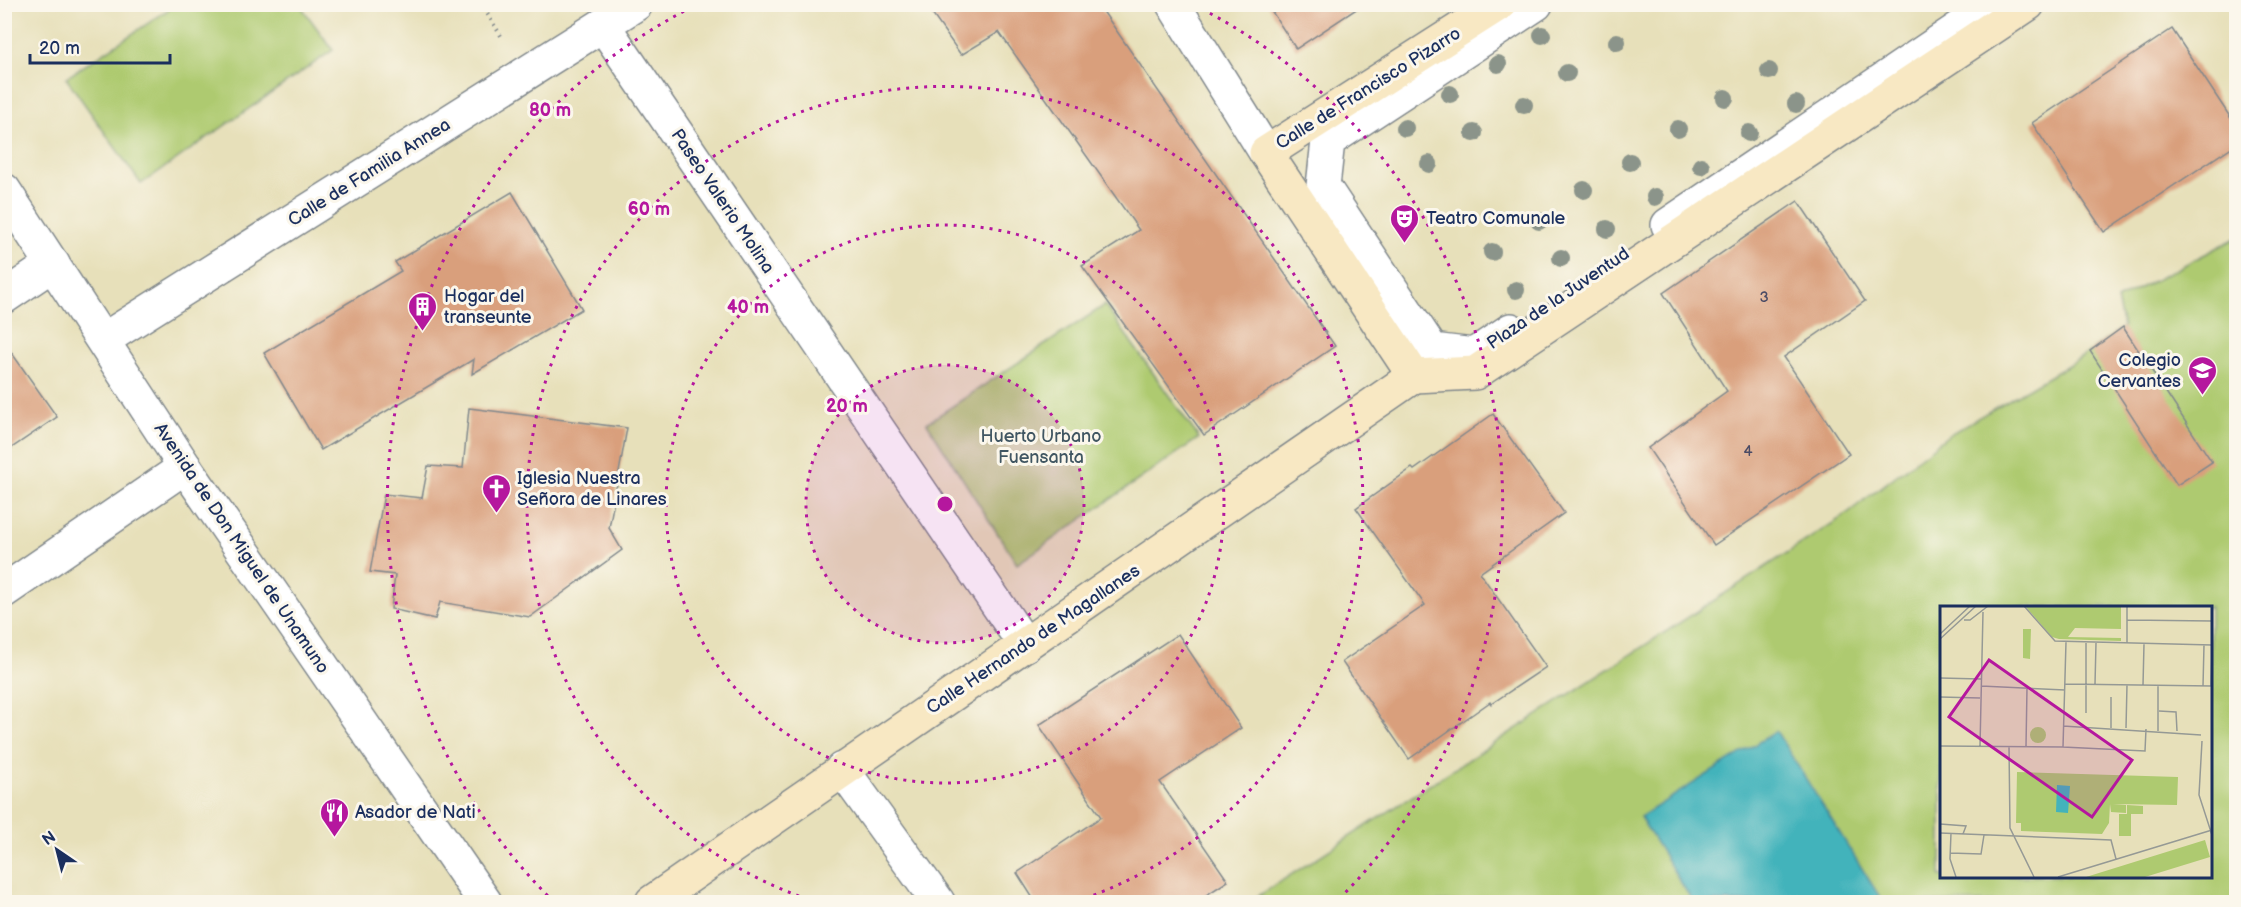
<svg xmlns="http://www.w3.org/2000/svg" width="2241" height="907" font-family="'Balsamiq Sans',sans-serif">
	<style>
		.green { fill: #aeca70; stroke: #647c67; stroke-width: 1.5; fill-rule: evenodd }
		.water { fill: #43b3bb; stroke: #2f718c; stroke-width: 1.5 }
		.building { fill: #d99f7b }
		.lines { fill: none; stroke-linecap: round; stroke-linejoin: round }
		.street-casing { stroke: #81888c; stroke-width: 36 }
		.secondary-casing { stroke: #81888c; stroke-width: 36 }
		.path { stroke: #81888c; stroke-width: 4; stroke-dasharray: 1.5 4.5; stroke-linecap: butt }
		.street { stroke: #fff; stroke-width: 33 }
		.secondary { stroke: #f8e8c3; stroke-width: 33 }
		.tree { fill: #8b948a }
		.ring { fill: none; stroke: #b5179e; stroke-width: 3; stroke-dasharray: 3 6 }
		.labels { text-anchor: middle; stroke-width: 6; stroke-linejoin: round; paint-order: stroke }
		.number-label { font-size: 15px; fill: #4a4b65 }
		.street-label { font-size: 18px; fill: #1b2f5e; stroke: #fbf7ec }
		.poi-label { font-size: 18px; fill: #1b2f5e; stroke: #fbf7ec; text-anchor: start }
		.park-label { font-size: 18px; fill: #405662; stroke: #fbf7ec }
		.inset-road { fill: none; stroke: #959995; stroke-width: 1.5 }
		.view { fill: #b5179e; fill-opacity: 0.15; stroke: #b5179e; stroke-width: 3 }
		.inset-edge { fill: none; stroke: #1b2f5e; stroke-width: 3 }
		.centre { fill: #b5179e; stroke: #fbf7ec; stroke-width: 3 }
		.ring-label { font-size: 18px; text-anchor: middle; font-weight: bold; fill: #b5179e; stroke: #fbf7ec; stroke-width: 6; stroke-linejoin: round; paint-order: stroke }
	</style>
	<rect width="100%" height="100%" fill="#fbf7ec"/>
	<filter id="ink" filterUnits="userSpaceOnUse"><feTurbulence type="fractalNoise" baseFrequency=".0167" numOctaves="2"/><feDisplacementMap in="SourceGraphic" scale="12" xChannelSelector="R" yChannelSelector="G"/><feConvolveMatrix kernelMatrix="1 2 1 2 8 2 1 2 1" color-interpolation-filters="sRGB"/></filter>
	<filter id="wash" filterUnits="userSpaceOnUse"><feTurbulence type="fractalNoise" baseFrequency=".008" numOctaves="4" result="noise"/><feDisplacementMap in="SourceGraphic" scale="24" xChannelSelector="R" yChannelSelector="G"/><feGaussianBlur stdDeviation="1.35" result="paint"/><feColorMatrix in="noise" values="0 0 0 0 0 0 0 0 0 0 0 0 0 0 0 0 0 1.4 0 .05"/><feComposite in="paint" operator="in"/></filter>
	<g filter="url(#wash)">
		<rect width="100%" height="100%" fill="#e7e0ba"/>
		<g class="green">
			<polygon points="177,4 300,5 333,50 141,184 66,78"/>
			<path d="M2236 238V902H1249L1841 518 1950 434 2082 357 2123 327 2117 300ZM1941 607H2210V876H1941Z"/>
			<polygon points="1105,305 1199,438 1017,564 927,423"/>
		</g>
		<polygon class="water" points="1776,731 1883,902 1693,902 1640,817"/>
		<g id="blocks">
			<g class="building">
				<polygon points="925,4 1098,4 1335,346 1204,435 1082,266 1139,230 999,32 961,55"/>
				<polygon points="1267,4 1364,4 1296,49"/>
				<polygon points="2172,29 2236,126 2236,144 2104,232 2032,123"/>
				<polygon points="512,192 582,309 472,374 474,359 321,450 264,353 401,271 395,262"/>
				<polygon points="1798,201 1865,301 1784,357 1849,454 1714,545 1648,448 1727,391 1663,293"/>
				<polygon points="2123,327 2212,462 2177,485 2090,351"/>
				<polygon points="4,342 57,417 4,453"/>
				<polygon points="469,408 627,428 609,528 622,550 530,617 440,602 435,619 391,609 395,575 370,572 384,494 422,498 428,466 463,468"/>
				<polygon points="1493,414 1564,513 1480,573 1546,667 1491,704 1490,702 1409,759 1342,662 1425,605 1356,508 1412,468 1414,470"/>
				<polygon points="1178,634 1241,728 1160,782 1228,881 1194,903 1036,903 1017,873 1101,817 1039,725"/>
			</g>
		</g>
	</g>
	<g filter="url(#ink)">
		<use href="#blocks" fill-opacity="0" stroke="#81888c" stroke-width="1.5"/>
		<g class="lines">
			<defs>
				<g id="street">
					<polyline points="1173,4 1266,153"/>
					<polyline points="603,25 1025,645"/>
					<polyline points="4,190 185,467 485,902"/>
					<polyline points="1668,225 1995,4"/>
					<polyline points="4,297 53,264"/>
					<polyline points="1511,330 1474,355 1432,350 1323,186 1328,141 1536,4"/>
					<polyline points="103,340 636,4"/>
					<polyline points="4,591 185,467"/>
					<polyline points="842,769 938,902"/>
				</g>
				<g id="secondary">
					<polyline points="1499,4 1266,153 1414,376 1475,373 2028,4"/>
					<polyline points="652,902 1414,376"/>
				</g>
			</defs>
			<use href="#street" class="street-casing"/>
			<use href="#secondary" class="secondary-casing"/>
			<polyline class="path" points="481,4 503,39"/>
			<use href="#street" class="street"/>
			<use href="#secondary" class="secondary"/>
		</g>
		<g class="tree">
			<circle cx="1542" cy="35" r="9"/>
			<circle cx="1617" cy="42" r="9"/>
			<circle cx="1498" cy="64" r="9"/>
			<circle cx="1769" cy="71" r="9"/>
			<circle cx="1567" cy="73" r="9"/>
			<circle cx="1450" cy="94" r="9"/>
			<circle cx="1725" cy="98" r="9"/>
			<circle cx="1796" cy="104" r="9"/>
			<circle cx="1524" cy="105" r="9"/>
			<circle cx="1405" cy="128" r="9"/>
			<circle cx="1678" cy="129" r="9"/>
			<circle cx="1474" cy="133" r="9"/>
			<circle cx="1749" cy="133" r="9"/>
			<circle cx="1630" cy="162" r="9"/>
			<circle cx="1429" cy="164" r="9"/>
			<circle cx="1701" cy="166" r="9"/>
			<circle cx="1584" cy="190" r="9"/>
			<circle cx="1655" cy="197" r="9"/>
			<circle cx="1539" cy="221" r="9"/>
			<circle cx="1607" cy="229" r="9"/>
			<circle cx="1492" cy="252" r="9"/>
			<circle cx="1561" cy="258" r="9"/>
			<circle cx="1516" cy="290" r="9"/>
		</g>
	</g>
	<circle cx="945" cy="504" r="139" fill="#b5179e" fill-opacity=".12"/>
	<g class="ring">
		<circle cx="945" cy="504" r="139"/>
		<circle cx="945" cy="504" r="279"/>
		<path d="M816 902A418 418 0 1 1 1074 902"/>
		<path d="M554 902A558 558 0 0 1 696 5M1194 5A558 558 0 0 1 1336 902"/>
	</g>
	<defs>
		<symbol id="theatre-pin" viewBox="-11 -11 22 30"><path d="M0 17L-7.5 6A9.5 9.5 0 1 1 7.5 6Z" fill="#b5179e" stroke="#fbf7ec"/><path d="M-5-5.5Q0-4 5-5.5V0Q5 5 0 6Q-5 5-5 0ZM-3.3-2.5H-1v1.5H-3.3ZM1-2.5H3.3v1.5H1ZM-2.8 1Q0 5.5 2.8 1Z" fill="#fff"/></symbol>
		<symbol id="building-pin" viewBox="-11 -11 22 30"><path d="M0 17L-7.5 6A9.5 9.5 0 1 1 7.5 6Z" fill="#b5179e" stroke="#fbf7ec"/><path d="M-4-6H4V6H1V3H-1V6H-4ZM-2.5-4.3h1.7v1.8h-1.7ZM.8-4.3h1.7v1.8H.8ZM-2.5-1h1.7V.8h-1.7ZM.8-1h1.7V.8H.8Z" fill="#fff"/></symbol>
		<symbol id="school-pin" viewBox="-11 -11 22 30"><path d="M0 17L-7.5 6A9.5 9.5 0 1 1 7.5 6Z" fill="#b5179e" stroke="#fbf7ec"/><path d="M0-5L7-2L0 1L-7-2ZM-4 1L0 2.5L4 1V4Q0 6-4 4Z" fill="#fff"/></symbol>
		<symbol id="church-pin" viewBox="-11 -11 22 30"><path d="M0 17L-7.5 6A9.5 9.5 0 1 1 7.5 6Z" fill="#b5179e" stroke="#fbf7ec"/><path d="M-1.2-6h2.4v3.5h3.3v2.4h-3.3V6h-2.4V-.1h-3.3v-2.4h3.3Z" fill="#fff"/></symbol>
		<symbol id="restaurant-pin" viewBox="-11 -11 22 30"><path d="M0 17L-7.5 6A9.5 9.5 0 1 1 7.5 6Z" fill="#b5179e" stroke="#fbf7ec"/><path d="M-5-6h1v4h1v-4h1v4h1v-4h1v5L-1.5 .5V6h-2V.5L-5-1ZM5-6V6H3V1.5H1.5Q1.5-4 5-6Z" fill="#fff"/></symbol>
	</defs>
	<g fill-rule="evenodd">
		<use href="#theatre-pin" x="1388" y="202" width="33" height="45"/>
		<use href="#building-pin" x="406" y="290" width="33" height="45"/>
		<use href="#school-pin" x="2186" y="354" width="33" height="45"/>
		<use href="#church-pin" x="480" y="472" width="33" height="45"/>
		<use href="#restaurant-pin" x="318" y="796" width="33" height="45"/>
	</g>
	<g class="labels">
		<g class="number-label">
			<text x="1764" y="302">3</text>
			<text x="1748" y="456">4</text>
		</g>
		<g class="street-label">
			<text transform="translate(1368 88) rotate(-32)" y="6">Calle de Francisco Pizarro</text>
			<text transform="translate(369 172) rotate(-32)" y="6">Calle de Familia Annea</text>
			<text transform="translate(723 201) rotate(56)" y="6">Paseo Valerio Molina</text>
			<text transform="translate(1558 298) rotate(-34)" y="6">Plaza de la Juventud</text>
			<text transform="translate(242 548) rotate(56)" y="6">Avenida de Don Miguel de Unamuno</text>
			<text transform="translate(1033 639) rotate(-34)" y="6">Calle Hernando de Magallanes</text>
		</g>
		<g class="poi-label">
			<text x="1426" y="224">Teatro Comunale</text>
			<text x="444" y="302">Hogar del<tspan x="444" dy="21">transeunte</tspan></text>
			<text x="2181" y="366" text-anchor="end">Colegio<tspan x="2181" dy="21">Cervantes</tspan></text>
			<text x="517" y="484">Iglesia Nuestra<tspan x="517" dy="21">Señora de Linares</tspan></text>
			<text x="355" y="818">Asador de Nati</text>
		</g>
		<g class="park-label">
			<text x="1041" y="442">Huerto Urbano<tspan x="1041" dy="21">Fuensanta</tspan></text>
		</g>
	</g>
	<g transform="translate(1940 606)">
		<rect width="272" height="272" fill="#e7e0ba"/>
		<path d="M85 0H181V23L135 22 128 31 181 32V35L119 33 112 31ZM83 23H91L90 53 83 52ZM90 129a8 8 0 1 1 16 0a8 8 0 1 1-16 0ZM77 166 238 171 237 199 173 198 186 199V207L171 206 170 198 169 217 162 228 81 225V217H76ZM187 199 203 200V208H191V230H179V208H187ZM265 234 270 251 205 271H146Z" fill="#aeca70"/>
		<path d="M117 179 130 180 128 207 116 206Z" fill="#43b3bb"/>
		<path class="inset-road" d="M84 0 115 35 272 39M187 0V37M24 14H30L48 0M187 14 272 15M0 28 30 0M0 33 36 0M126 36 123 141 205 145 206 123M0 72 41 73M125 78 272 80M155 78 156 37M203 79 204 38M218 79V125M41 80 125 84M263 80 264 39M271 80 272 43M0 91 40 92M171 91V122M219 105 236 106 237 125M146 107V37M123 120 261 129M186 122 187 79M262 135 259 189 272 229M0 140 123 141M40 140 43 6M69 140 70 222 94 271M86 140 87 82M0 218 26 220 23 228M0 227 171 234 176 253M11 227 10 253 16 271M10 247 41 248 44 229M118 271 272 224"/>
		<path class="view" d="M49 54 192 154 152 211 9 111Z"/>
		<rect width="272" height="272" class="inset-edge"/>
	</g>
	<circle cx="945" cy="504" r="9" class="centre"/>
	<g class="ring-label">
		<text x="550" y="116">80 m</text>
		<text x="649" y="215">60 m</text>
		<text x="748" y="313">40 m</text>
		<text x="847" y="412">20 m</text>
	</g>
	<rect width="2241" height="907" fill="none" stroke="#fbf7ec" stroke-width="24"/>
	<g transform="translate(57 850) rotate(325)" stroke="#fbf7ec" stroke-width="4.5" paint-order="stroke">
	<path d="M0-4.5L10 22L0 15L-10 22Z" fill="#1b2f5e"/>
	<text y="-9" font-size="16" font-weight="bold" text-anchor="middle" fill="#1b2f5e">N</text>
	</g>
	<path d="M30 54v9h140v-9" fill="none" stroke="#1b2f5e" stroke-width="3"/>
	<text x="39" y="54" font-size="18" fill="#1b2f5e" stroke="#fbf7ec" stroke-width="4.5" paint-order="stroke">20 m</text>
</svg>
